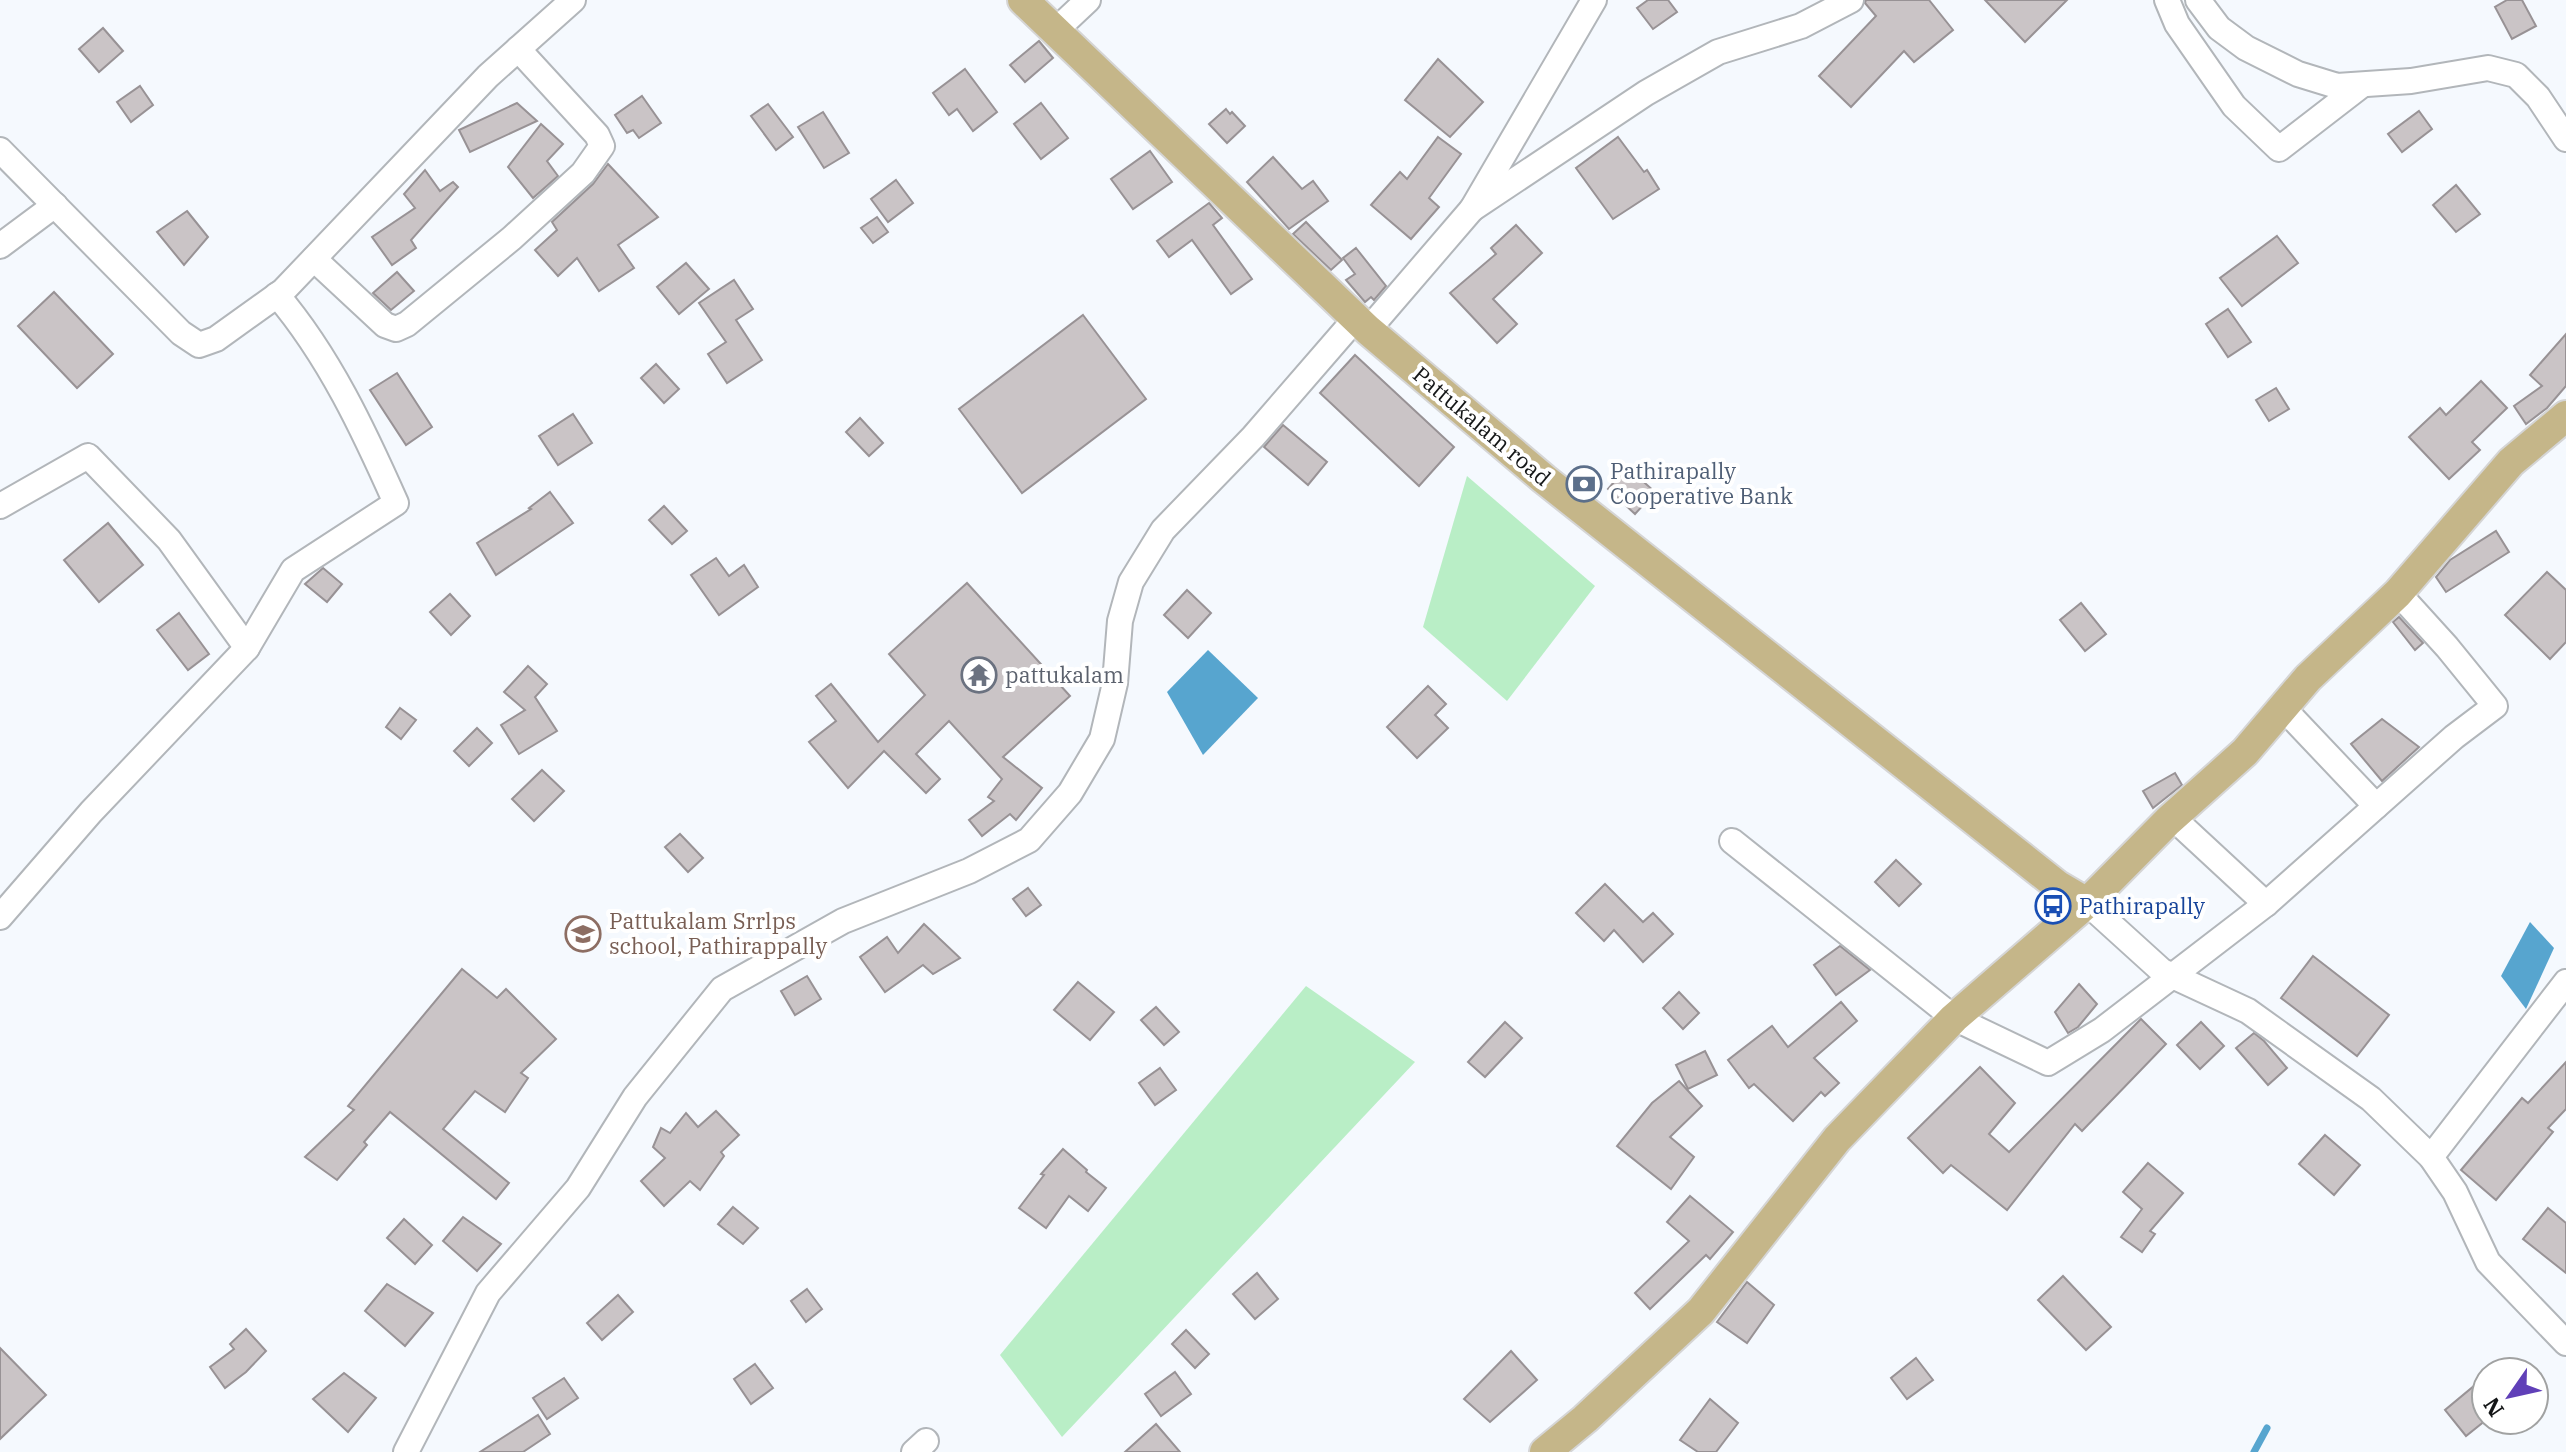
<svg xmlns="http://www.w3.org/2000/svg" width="2566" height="1452" font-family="'IBM Plex Serif',serif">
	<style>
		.green { fill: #b9eec6 }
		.water { fill: #57a5cf }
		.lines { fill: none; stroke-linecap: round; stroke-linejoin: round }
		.stream { stroke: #57a5cf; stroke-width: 7 }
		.building { fill: #cac4c6; stroke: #989295; stroke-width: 2 }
		.minor-casing { stroke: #b2b6ba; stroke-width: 28 }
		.major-casing { stroke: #d5d5d5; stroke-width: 34 }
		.minor { stroke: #fff; stroke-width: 24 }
		.major { stroke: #c5b689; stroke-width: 30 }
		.labels { text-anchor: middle; stroke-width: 8; stroke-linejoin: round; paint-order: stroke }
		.street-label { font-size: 22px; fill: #141617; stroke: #fff }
		.service-label { font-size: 22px; fill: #4e5e75; stroke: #fff; text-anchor: start }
		.worship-label { font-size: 22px; fill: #5b616d; stroke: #fff; text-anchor: start }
		.transit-label { font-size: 22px; fill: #164399; stroke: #fff; text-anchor: start }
		.education-label { font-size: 22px; fill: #785e54; stroke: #fff; text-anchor: start }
	</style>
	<rect width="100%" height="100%" fill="#f5f9fe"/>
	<g class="green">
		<polygon points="1467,476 1595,586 1507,701 1423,627"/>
		<polygon points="1306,986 1415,1062 1062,1437 1000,1355"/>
	</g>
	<g class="water">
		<polygon points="1208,650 1258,698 1203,755 1167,692"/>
		<polygon points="2530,922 2554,948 2526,1009 2501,976"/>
	</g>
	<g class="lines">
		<polyline class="stream" points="2254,1452 2267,1428"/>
	</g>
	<g class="building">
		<polygon points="1648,0 1668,0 1677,12 1653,29 1637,8"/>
		<polygon points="1866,0 1929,0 1953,30 1914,62 1904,51 1851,107 1819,76 1876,16 1865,3"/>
		<polygon points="1985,0 2067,0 2025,42"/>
		<polygon points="2507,0 2522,0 2536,26 2512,39 2495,7"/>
		<polygon points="103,28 123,51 99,72 79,49"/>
		<polygon points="1039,41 1053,58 1025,82 1010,65"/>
		<polygon points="1438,59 1483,102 1450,137 1405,100"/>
		<polygon points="965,69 997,112 973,131 957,109 949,115 933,93"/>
		<polygon points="140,86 153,105 131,122 117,102"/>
		<polygon points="642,96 661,123 639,138 633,130 627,133 615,115"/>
		<polygon points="517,103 537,121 470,152 459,130"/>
		<polygon points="1041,103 1068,138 1041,159 1014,124"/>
		<polygon points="768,104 793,137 776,150 751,116"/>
		<polygon points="1226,109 1230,114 1232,112 1245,126 1227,143 1209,124"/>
		<polygon points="2419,111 2432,129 2402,152 2388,134"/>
		<polygon points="823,112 849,153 824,168 798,127"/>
		<polygon points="541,124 563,144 547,161 558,176 533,198 508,167"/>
		<polygon points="1438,137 1461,154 1429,198 1439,207 1411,239 1371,205 1400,172 1407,179"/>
		<polygon points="1618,137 1644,172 1647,170 1659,189 1613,219 1576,168"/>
		<polygon points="1150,151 1172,182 1133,209 1111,179"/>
		<polygon points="1273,157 1302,189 1313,181 1328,201 1289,229 1247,182"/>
		<polygon points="608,164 658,217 618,245 634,268 599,291 577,258 558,276 535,250 557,230 552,222 593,184"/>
		<polygon points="425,170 440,191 453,182 458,187 411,240 416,248 392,265 372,237 415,208 404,194"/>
		<polygon points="896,180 913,203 888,222 871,199"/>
		<polygon points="2456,185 2480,214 2456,232 2433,205"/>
		<polygon points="1209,203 1222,218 1213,225 1252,279 1231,294 1192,240 1169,257 1157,241"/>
		<polygon points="187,211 208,237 184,265 157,232"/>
		<polygon points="877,217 888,232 873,243 861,228"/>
		<polygon points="1306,222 1342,260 1331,270 1293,234"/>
		<polygon points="1516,225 1542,253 1493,299 1517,324 1497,343 1450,293 1496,254 1491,248"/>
		<polygon points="2277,236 2298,263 2242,306 2220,278"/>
		<polygon points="1356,248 1386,286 1374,300 1371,297 1365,302 1346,280 1355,274 1343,258"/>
		<polygon points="686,263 709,289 679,314 657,287"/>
		<polygon points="397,272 414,291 391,310 373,293"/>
		<polygon points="734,280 753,309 736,320 762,360 727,383 708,354 726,342 699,303"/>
		<polygon points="54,292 113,354 77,388 18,326"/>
		<polygon points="2228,309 2251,342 2228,357 2206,324"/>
		<polygon points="1083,315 1146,399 1022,493 959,409"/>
		<polygon points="2566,334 2566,386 2547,408 2526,424 2514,406 2542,386 2530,375"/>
		<polygon points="1355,355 1454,447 1419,486 1320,393"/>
		<polygon points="656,364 679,389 664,403 641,378"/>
		<polygon points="397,373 432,427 406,445 370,390"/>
		<polygon points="2481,381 2507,408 2472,442 2480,450 2449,479 2409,437 2440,408 2446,415"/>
		<polygon points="2276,388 2289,409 2269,421 2256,400"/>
		<polygon points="573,414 592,443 558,465 539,436"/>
		<polygon points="860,418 883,443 869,456 846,432"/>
		<polygon points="1283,425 1327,462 1308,485 1264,447"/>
		<polygon points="1627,467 1655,492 1635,514 1608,489"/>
		<polygon points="550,492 573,523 496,575 477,543 531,509 529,508"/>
		<polygon points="664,506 687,531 672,544 649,520"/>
		<polygon points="108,523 143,565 99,602 64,560"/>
		<polygon points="2496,531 2509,552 2446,592 2436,577 2450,560"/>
		<polygon points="716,558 729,576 744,565 758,587 719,615 691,575"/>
		<polygon points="323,568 342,584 327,602 305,584"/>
		<polygon points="2547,572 2566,590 2566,642 2550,659 2505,615"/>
		<polygon points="967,583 1070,696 1003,757 1042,788 1016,820 1010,814 982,836 969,820 994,801 988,797 1002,779 949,721 916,754 940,779 926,793 884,751 848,788 809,742 836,721 816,696 831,684 878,742 925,695 889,654"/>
		<polygon points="1187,590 1211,613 1188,638 1164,615"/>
		<polygon points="450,594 470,616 451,635 430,612"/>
		<polygon points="2081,603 2106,634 2085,651 2060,620"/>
		<polygon points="179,613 209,654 188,670 157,630"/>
		<polygon points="2399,617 2423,643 2415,650 2393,622"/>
		<polygon points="528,666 547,684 535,697 557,731 519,754 501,725 525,710 504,692"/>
		<polygon points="1428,686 1446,704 1435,715 1448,728 1417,758 1387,727"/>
		<polygon points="400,708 416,720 401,739 386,727"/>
		<polygon points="2382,719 2419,747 2382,781 2351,744"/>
		<polygon points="477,728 492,743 469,766 454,751"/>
		<polygon points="542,770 564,791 534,821 512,799"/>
		<polygon points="2175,773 2182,785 2153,808 2143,791"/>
		<polygon points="680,834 703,858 688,872 665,847"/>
		<polygon points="1896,860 1921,884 1899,906 1875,882"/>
		<polygon points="1605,884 1643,922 1653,913 1673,934 1643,962 1614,930 1604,941 1576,913"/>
		<polygon points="1028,888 1041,905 1026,916 1013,899"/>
		<polygon points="924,924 960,958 933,974 923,965 885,992 860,957 887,937 898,953"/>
		<polygon points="1840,946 1870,970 1836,995 1814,965"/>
		<polygon points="2313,956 2389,1015 2357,1056 2281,998"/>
		<polygon points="462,969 497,998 506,989 556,1039 521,1073 528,1078 505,1112 475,1091 443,1129 509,1183 496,1199 390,1112 364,1142 367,1145 337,1180 305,1157 354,1110 348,1106"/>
		<polygon points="807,976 821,999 795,1015 781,991"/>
		<polygon points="1078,982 1114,1012 1090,1040 1054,1010"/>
		<polygon points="2079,984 2097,1004 2078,1027 2068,1033 2055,1012"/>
		<polygon points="1679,992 1699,1013 1683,1029 1663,1008"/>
		<polygon points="1841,1002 1857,1021 1814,1058 1839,1083 1825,1096 1821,1092 1793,1121 1754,1084 1749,1088 1728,1060 1772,1026 1788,1047"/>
		<polygon points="1156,1007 1179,1032 1164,1045 1141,1020"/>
		<polygon points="2141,1019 2166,1044 2082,1131 2075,1124 2007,1210 1951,1165 1943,1173 1908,1138 1980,1067 2015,1103 1989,1134 2009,1152"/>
		<polygon points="1505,1022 1522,1038 1485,1077 1468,1062"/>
		<polygon points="2201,1022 2224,1046 2200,1069 2177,1045"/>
		<polygon points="2254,1033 2264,1041 2287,1068 2268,1085 2236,1048"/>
		<polygon points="1705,1051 1717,1075 1688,1089 1676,1065"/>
		<polygon points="2566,1062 2566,1109 2548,1128 2553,1132 2496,1200 2461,1170 2522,1098 2528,1103"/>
		<polygon points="1160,1068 1176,1090 1155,1105 1139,1083"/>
		<polygon points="1679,1081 1702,1106 1670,1137 1694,1157 1671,1189 1617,1146 1652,1103"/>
		<polygon points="716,1111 739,1135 721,1152 724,1156 700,1190 690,1181 664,1206 641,1181 665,1158 653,1147 661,1128 670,1133 686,1113 698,1127"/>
		<polygon points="2325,1135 2360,1165 2334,1195 2299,1164"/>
		<polygon points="1063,1149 1087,1170 1086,1172 1106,1188 1088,1211 1069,1196 1046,1228 1019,1208 1044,1175 1041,1174"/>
		<polygon points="2148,1163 2183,1193 2150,1231 2155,1234 2142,1252 2121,1237 2142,1209 2123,1192"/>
		<polygon points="1690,1196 1733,1232 1710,1259 1706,1255 1650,1309 1635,1293 1689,1241 1667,1222"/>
		<polygon points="733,1207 758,1228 743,1244 718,1224"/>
		<polygon points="2548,1208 2566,1223 2566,1273 2523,1239"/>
		<polygon points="463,1217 501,1244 477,1271 443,1241"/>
		<polygon points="404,1219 432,1245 415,1264 387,1238"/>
		<polygon points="1257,1273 1278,1299 1255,1319 1233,1294"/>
		<polygon points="2063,1276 2111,1327 2086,1350 2038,1300"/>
		<polygon points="1747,1282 1774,1305 1747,1343 1717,1322"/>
		<polygon points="387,1284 433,1313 405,1346 365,1311"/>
		<polygon points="807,1289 822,1309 806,1322 791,1301"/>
		<polygon points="618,1295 633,1312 602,1340 587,1323"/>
		<polygon points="246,1329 266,1351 246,1372 225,1388 210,1367 234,1349 230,1344"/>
		<polygon points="1186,1330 1209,1354 1195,1368 1172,1344"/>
		<polygon points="0,1348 46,1395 0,1439"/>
		<polygon points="1511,1351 1537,1380 1490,1422 1464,1399"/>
		<polygon points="1916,1358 1933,1380 1907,1399 1891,1378"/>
		<polygon points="755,1364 773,1388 751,1404 734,1379"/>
		<polygon points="1175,1372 1191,1394 1161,1416 1145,1394"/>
		<polygon points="344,1373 376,1398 348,1432 313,1399"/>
		<polygon points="2486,1376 2486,1420 2466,1436 2445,1410"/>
		<polygon points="564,1378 578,1398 547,1419 533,1398"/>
		<polygon points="1710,1399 1738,1423 1716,1452 1698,1452 1680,1440"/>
		<polygon points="538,1415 550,1434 523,1452 480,1452"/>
		<polygon points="1156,1424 1180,1452 1125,1452"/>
	</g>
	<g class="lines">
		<defs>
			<g id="minor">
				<polyline points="2167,0 2177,24 2234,106 2279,149 2362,85"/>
				<polyline points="2198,0 2219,28 2246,48 2298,74 2337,86 2411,81 2488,68 2516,75 2538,97 2566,139"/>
				<polyline points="1055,31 1088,0"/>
				<polyline points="0,150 181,333 199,345 216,339 283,291 488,76 573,0"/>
				<polyline points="1472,209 1646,93 1718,52 1801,26 1851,0"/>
				<polyline points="0,246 55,205"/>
				<polyline points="314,259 385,325 396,329 407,324 512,238 583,173 602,146 597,135 518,49"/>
				<polyline points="1368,330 1472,209 1594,0"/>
				<path d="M0 506 88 456 169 540 247 648 293 570 396 503C364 431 329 356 277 295"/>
				<polyline points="2283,708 2376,806"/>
				<polyline points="2172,817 2266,904"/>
				<polyline points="1732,841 1954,1018 2048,1063 2102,1030 2266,904 2454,737 2495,706 2447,647 2398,593"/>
				<polyline points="2087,903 2162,971 2248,1011 2371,1099 2431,1157 2455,1192 2488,1262 2566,1343"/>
				<polyline points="0,917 91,812 247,648"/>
				<polyline points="2431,1157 2566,982"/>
				<polyline points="406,1452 488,1293 578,1188 635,1097 722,989 843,921 969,871 1029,840 1070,793 1102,739 1115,683 1120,621 1131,582 1163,530 1253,437 1357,317"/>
				<polyline points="914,1452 926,1441"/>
			</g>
			<g id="major">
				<polyline points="1023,0 1368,330 1544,479 2058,886 2087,903"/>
				<polyline points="1545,1452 1585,1419 1701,1311 1837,1139 1954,1018 2087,903 2168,821 2245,752 2308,678 2398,593 2511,462 2566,416"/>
			</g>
		</defs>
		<use href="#minor" class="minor-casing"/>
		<use href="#major" class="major-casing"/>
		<use href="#minor" class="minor"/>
		<use href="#major" class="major"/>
	</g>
	<defs>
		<symbol id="bank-ring" viewBox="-11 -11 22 22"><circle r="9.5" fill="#fff" stroke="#5c6f8a" stroke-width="1.5"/><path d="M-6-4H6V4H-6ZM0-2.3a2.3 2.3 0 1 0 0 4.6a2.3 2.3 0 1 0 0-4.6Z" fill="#5c6f8a"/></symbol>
		<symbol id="temple-ring" viewBox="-11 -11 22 22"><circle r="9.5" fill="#fff" stroke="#6b7280" stroke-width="1.5"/><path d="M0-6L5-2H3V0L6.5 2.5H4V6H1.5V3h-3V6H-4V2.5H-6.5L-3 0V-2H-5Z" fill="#6b7280"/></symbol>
		<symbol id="bus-ring" viewBox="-11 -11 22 22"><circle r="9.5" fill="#fff" stroke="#1a4fb4" stroke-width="1.5"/><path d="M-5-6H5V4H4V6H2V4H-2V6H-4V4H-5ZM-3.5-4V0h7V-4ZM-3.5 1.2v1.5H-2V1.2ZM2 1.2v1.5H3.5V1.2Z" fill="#1a4fb4"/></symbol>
		<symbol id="school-ring" viewBox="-11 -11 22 22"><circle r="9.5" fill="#fff" stroke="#8d6e63" stroke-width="1.5"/><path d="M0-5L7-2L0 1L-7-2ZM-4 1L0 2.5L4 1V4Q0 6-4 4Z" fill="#8d6e63"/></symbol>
	</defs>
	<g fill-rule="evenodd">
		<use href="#bank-ring" x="1564" y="464" width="40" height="40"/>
		<use href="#temple-ring" x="959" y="655" width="40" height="40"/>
		<use href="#bus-ring" x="2033" y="886" width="40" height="40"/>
		<use href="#school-ring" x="563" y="914" width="40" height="40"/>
	</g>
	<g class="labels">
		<g class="street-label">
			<text transform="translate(1482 426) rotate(40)" y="8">Pattukalam road</text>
		</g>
		<g class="service-label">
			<text x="1610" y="479">Pathirapally<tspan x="1610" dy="25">Cooperative Bank</tspan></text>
		</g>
		<g class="worship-label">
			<text x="1005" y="683">pattukalam</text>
		</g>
		<g class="transit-label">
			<text x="2079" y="914">Pathirapally</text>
		</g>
		<g class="education-label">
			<text x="609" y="929">Pattukalam Srrlps<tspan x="609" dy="25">school, Pathirappally</tspan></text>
		</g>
	</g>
	<g transform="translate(2510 1396) rotate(236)"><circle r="38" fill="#ffffff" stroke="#a1a2a2" stroke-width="2"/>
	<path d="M0-6L14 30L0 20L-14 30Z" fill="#6040b8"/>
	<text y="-12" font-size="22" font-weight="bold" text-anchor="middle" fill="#141617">N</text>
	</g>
</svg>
